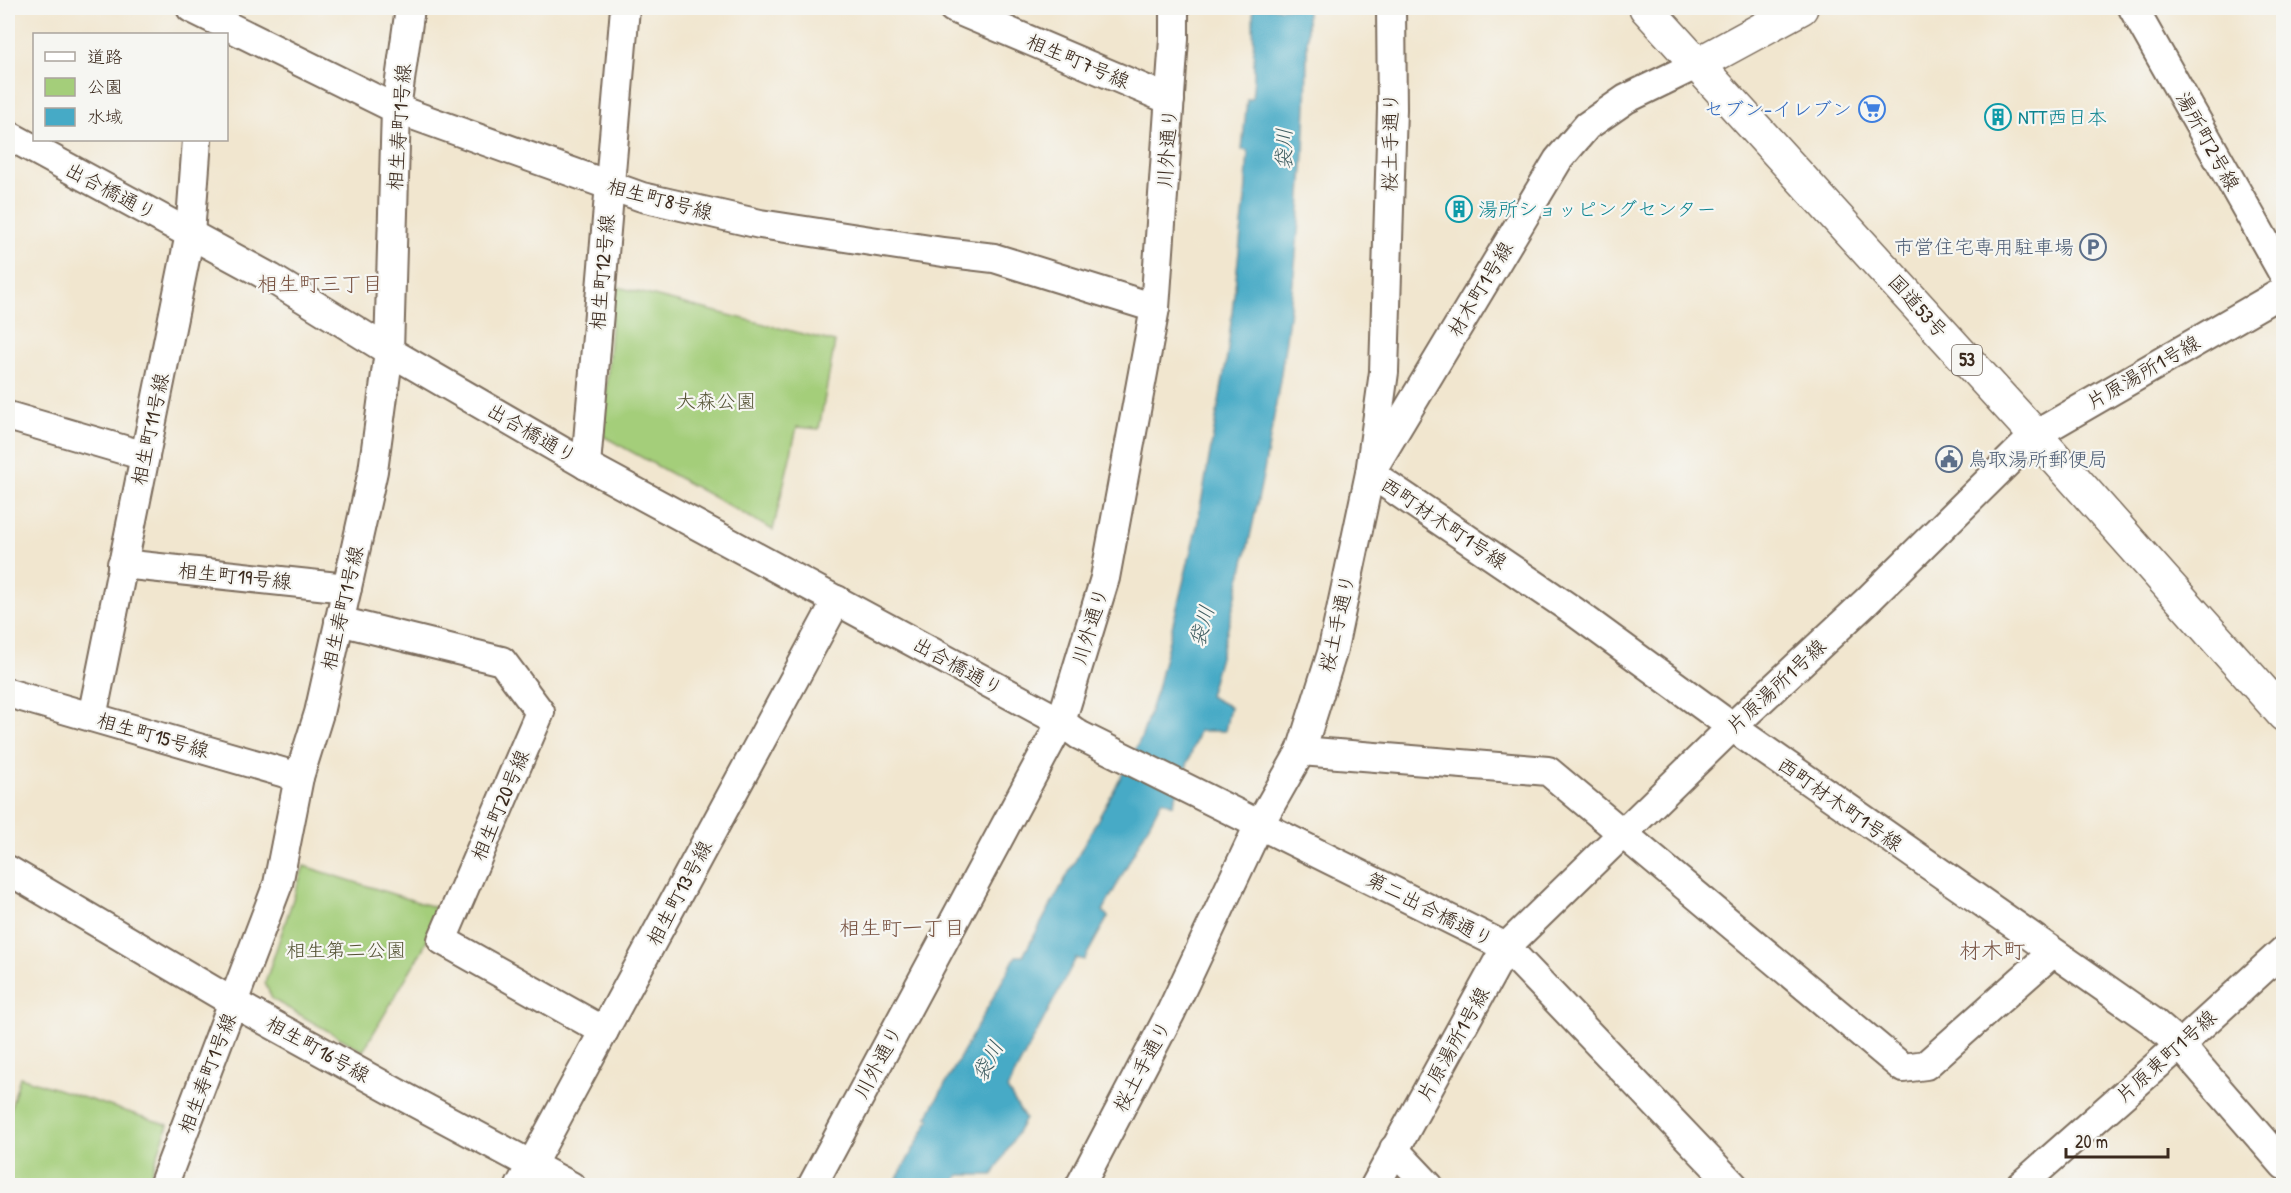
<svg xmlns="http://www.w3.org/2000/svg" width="2291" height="1193" font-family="'Patrick Hand','Klee One',sans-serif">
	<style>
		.green { fill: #a4ce7a; stroke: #707c4c; stroke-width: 1.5 }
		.water { fill: #46aac6; stroke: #406a72; stroke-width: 1.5 }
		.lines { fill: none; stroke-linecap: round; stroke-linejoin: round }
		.street-casing { stroke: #7b6c5c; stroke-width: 32 }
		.secondary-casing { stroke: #7b6c5c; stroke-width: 36 }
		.highway-casing { stroke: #7b6c5c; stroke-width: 36 }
		.street { stroke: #fff; stroke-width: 28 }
		.secondary { stroke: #fff; stroke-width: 33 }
		.highway { stroke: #fff; stroke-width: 33 }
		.labels { text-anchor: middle; stroke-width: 4.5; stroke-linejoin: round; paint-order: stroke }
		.shield { fill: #f6f6f2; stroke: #73675e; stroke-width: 1.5 }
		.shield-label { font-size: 18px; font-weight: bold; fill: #3b2a1e }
		.street-label { font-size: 20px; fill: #3b2a1e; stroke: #f6f6f2 }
		.shop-label { font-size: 20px; fill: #366cbe; stroke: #f6f6f2; text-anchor: end }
		.culture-label { font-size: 20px; fill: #0d838f; stroke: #f6f6f2; text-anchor: start }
		.service-label { font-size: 20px; fill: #4e5e75; stroke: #f6f6f2; text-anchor: end }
		.park-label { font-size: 20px; fill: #555335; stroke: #f6f6f2 }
		.water-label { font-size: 21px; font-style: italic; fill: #3f5d61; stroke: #f6f6f2 }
		.neighbourhood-label { font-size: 21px; fill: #795443; stroke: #f6f6f2 }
		.quarter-label { font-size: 22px; fill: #795443; stroke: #f6f6f2 }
	</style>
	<rect width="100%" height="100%" fill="#f6f6f2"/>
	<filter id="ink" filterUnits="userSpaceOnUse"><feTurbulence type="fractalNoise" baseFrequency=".0167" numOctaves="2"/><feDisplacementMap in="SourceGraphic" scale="12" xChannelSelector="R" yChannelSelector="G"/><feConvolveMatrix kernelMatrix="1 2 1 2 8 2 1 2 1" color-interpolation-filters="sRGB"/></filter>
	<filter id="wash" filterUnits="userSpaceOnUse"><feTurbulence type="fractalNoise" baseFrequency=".008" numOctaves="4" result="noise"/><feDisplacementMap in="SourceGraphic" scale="24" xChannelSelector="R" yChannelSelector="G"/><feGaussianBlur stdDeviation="1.35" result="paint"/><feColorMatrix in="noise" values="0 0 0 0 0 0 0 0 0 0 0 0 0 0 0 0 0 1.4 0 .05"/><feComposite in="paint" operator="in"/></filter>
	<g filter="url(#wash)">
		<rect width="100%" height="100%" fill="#f1e6cf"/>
		<g class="green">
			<polygon points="614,286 835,342 819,429 797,427 773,530 603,436"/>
			<polygon points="304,866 440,909 424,947 363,1051 272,999 265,983"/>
			<polygon points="20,1077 168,1125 147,1185 8,1185 8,1117"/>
		</g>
		<path class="water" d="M1253 8H1307C1310 240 1274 473 1209 696L1230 707 1225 731H1199L1173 805 1162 800 1103 911 1108 917 1084 960 1076 958 1007 1089 1025 1119 993 1175H959L953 1185 893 1186 930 1119 927 1117 1016 956H1023L1121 777 1142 736 1157 689 1197 526 1227 357 1245 199 1248 151 1242 150 1247 99H1252L1254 78Z"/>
	</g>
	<g filter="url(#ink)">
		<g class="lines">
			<defs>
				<g id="street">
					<polyline points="191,8 396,109 642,197 760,224 943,252 994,258 1155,308"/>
					<polyline points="953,8 1170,100"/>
					<polyline points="2133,8 2284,275"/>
					<polyline points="1698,64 1626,99 1587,126 1558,160 1370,473 1572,610 1732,727 2152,1021 2180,1045 2284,1165"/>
					<polyline points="8,135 271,278 389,351 586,465 1061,722 1079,735 1506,947 1734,1186"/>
					<polyline points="8,416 145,456"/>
					<polyline points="586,465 625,8"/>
					<polyline points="122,564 347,588"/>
					<polyline points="339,621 502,661 540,712 442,940 604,1031"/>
					<polyline points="8,693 299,777"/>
					<polyline points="92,717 190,234 197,140"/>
					<polyline points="1301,751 1548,771 1903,1068 1926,1065 2052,953"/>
					<polyline points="8,870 234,1003 397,1093 571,1186"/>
					<polyline points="1394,1149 1429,1186"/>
					<polyline points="163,1186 278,884 299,777 319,713 373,471 389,351 396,109 410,8"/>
					<polyline points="520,1186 837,600"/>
					<polyline points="812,1186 1061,722 1105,578 1155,308 1174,39 1174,8"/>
					<polyline points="1080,1186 1171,1012 1259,825 1301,751 1332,653 1370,473 1384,372 1392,109 1391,8"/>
					<polyline points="1375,1186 1506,947 1732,727 1867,601 2035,435 2284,291"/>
					<polyline points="2020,1186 2180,1045 2284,950"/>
				</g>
				<polyline id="secondary" points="1698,64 1801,8"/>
				<polyline id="highway" points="1646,8 2035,435 2284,715"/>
			</defs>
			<use href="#street" class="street-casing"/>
			<use href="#secondary" class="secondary-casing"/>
			<use href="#highway" class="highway-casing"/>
			<use href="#street" class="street"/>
			<use href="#secondary" class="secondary"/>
			<use href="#highway" class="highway"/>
		</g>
	</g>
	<defs>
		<symbol id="supermarket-ring" viewBox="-11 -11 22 22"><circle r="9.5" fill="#f6f6f2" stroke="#3f7fe0" stroke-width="1.5"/><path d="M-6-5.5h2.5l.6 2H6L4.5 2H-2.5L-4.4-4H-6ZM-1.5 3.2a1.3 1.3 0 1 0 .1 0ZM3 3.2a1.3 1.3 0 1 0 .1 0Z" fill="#3f7fe0"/></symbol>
		<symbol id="building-ring" viewBox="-11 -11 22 22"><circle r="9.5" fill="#f6f6f2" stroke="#0f9aa8" stroke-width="1.5"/><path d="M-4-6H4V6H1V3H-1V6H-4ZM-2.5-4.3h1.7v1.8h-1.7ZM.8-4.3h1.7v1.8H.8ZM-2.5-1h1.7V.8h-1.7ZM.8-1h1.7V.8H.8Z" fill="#0f9aa8"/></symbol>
		<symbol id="parking-ring" viewBox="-11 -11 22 22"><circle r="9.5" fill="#f6f6f2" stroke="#5c6f8a" stroke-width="1.5"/><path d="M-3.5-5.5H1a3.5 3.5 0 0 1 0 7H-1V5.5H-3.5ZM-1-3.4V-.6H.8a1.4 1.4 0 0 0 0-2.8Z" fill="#5c6f8a"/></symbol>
		<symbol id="civic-ring" viewBox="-11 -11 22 22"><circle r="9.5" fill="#f6f6f2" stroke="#5c6f8a" stroke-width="1.5"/><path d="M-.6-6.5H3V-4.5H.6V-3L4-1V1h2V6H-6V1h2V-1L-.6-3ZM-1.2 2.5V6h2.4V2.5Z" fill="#5c6f8a"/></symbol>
	</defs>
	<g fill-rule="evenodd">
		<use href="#supermarket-ring" x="1857" y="94" width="30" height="30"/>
		<use href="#building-ring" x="1983" y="102" width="30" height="30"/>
		<use href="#building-ring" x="1444" y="194" width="30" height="30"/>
		<use href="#parking-ring" x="2078" y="232" width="30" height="30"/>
		<use href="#civic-ring" x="1934" y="444" width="30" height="30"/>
	</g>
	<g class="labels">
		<rect class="shield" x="1952" y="345" width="30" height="30" rx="4.5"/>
		<g class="shield-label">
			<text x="1967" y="366">53</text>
		</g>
		<g class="street-label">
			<text transform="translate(1078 61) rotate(23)" y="7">相生町7号線</text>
			<text transform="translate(399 127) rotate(-86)" y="7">相生寿町1号線</text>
			<text transform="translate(2208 141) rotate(61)" y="7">湯所町2号線</text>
			<text transform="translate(1390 142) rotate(-89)" y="7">桜土手通り</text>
			<text transform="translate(1167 148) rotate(-86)" y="7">川外通り</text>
			<text transform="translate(111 191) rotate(28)" y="7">出合橋通り</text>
			<text transform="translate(660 199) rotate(15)" y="7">相生町8号線</text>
			<text transform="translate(602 272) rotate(-85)" y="7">相生町12号線</text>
			<text transform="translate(1480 289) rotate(-59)" y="7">材木町1号線</text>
			<text transform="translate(1918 306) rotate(48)" y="7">国道53号</text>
			<text transform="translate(2143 372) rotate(-30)" y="7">片原湯所1号線</text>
			<text transform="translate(150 429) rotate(-78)" y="7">相生町11号線</text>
			<text transform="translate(532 433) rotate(30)" y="7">出合橋通り</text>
			<text transform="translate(1444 523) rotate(34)" y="7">西町材木町1号線</text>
			<text transform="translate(235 576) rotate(6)" y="7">相生町19号線</text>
			<text transform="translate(342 608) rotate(-77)" y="7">相生寿町1号線</text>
			<text transform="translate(1337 623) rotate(-77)" y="7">桜土手通り</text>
			<text transform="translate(1090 626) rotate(-73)" y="7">川外通り</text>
			<text transform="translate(958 666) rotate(29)" y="7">出合橋通り</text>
			<text transform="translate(1776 686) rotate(-43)" y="7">片原湯所1号線</text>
			<text transform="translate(153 735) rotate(16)" y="7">相生町15号線</text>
			<text transform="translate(1840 804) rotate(35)" y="7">西町材木町1号線</text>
			<text transform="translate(500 805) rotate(-67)" y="7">相生町20号線</text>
			<text transform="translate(679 893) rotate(-62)" y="7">相生町13号線</text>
			<text transform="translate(1430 909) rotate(27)" y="7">第二出合橋通り</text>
			<text transform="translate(1453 1044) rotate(-61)" y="7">片原湯所1号線</text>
			<text transform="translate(318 1049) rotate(29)" y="7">相生町16号線</text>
			<text transform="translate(2166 1056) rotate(-42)" y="7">片原東町1号線</text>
			<text transform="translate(878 1062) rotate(-62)" y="7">川外通り</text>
			<text transform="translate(1142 1066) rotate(-62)" y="7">桜土手通り</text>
			<text transform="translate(207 1073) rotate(-69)" y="7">相生寿町1号線</text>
		</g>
		<g class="shop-label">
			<text x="1852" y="116">セブン-イレブン</text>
		</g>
		<g class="culture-label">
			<text x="2018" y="124">NTT西日本</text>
			<text x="1478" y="216">湯所ショッピングセンター</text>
		</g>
		<g class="service-label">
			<text x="2074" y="254">市営住宅専用駐車場</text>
			<text x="1968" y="466" text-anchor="start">鳥取湯所郵便局</text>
		</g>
		<g class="park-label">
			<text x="716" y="408">大森公園</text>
			<text x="346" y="957">相生第二公園</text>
		</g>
		<g class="water-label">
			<text transform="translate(1284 149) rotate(-89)" y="7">袋川</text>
			<text transform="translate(1202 626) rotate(-74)" y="7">袋川</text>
			<text transform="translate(988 1061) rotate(-62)" y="7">袋川</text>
		</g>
		<g class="neighbourhood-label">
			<text x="320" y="291">相生町三丁目</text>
			<text x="902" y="935">相生町一丁目</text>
		</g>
		<g class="quarter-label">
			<text x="1992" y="958">材木町</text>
		</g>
	</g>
	<rect width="2291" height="1193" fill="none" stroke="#f6f6f2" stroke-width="30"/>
	<rect x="33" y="33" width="195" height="108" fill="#f6f6f2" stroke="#aba49d" stroke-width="1.5"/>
	<rect x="45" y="52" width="30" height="9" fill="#ffffff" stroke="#aba49d" stroke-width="1.5"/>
	<text x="87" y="63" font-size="18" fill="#3b2a1e">道路</text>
	<rect x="45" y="78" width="30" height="18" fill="#a4ce7a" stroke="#aba49d" stroke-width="1.5"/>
	<text x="87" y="93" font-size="18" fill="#3b2a1e">公園</text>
	<rect x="45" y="108" width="30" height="18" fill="#46aac6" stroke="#aba49d" stroke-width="1.5"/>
	<text x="87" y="123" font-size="18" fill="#3b2a1e">水域</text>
	<path d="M2066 1148v9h102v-9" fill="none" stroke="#3b2a1e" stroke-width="3"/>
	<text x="2075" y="1148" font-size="18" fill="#3b2a1e" stroke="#f6f6f2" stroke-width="4.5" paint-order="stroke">20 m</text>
</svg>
